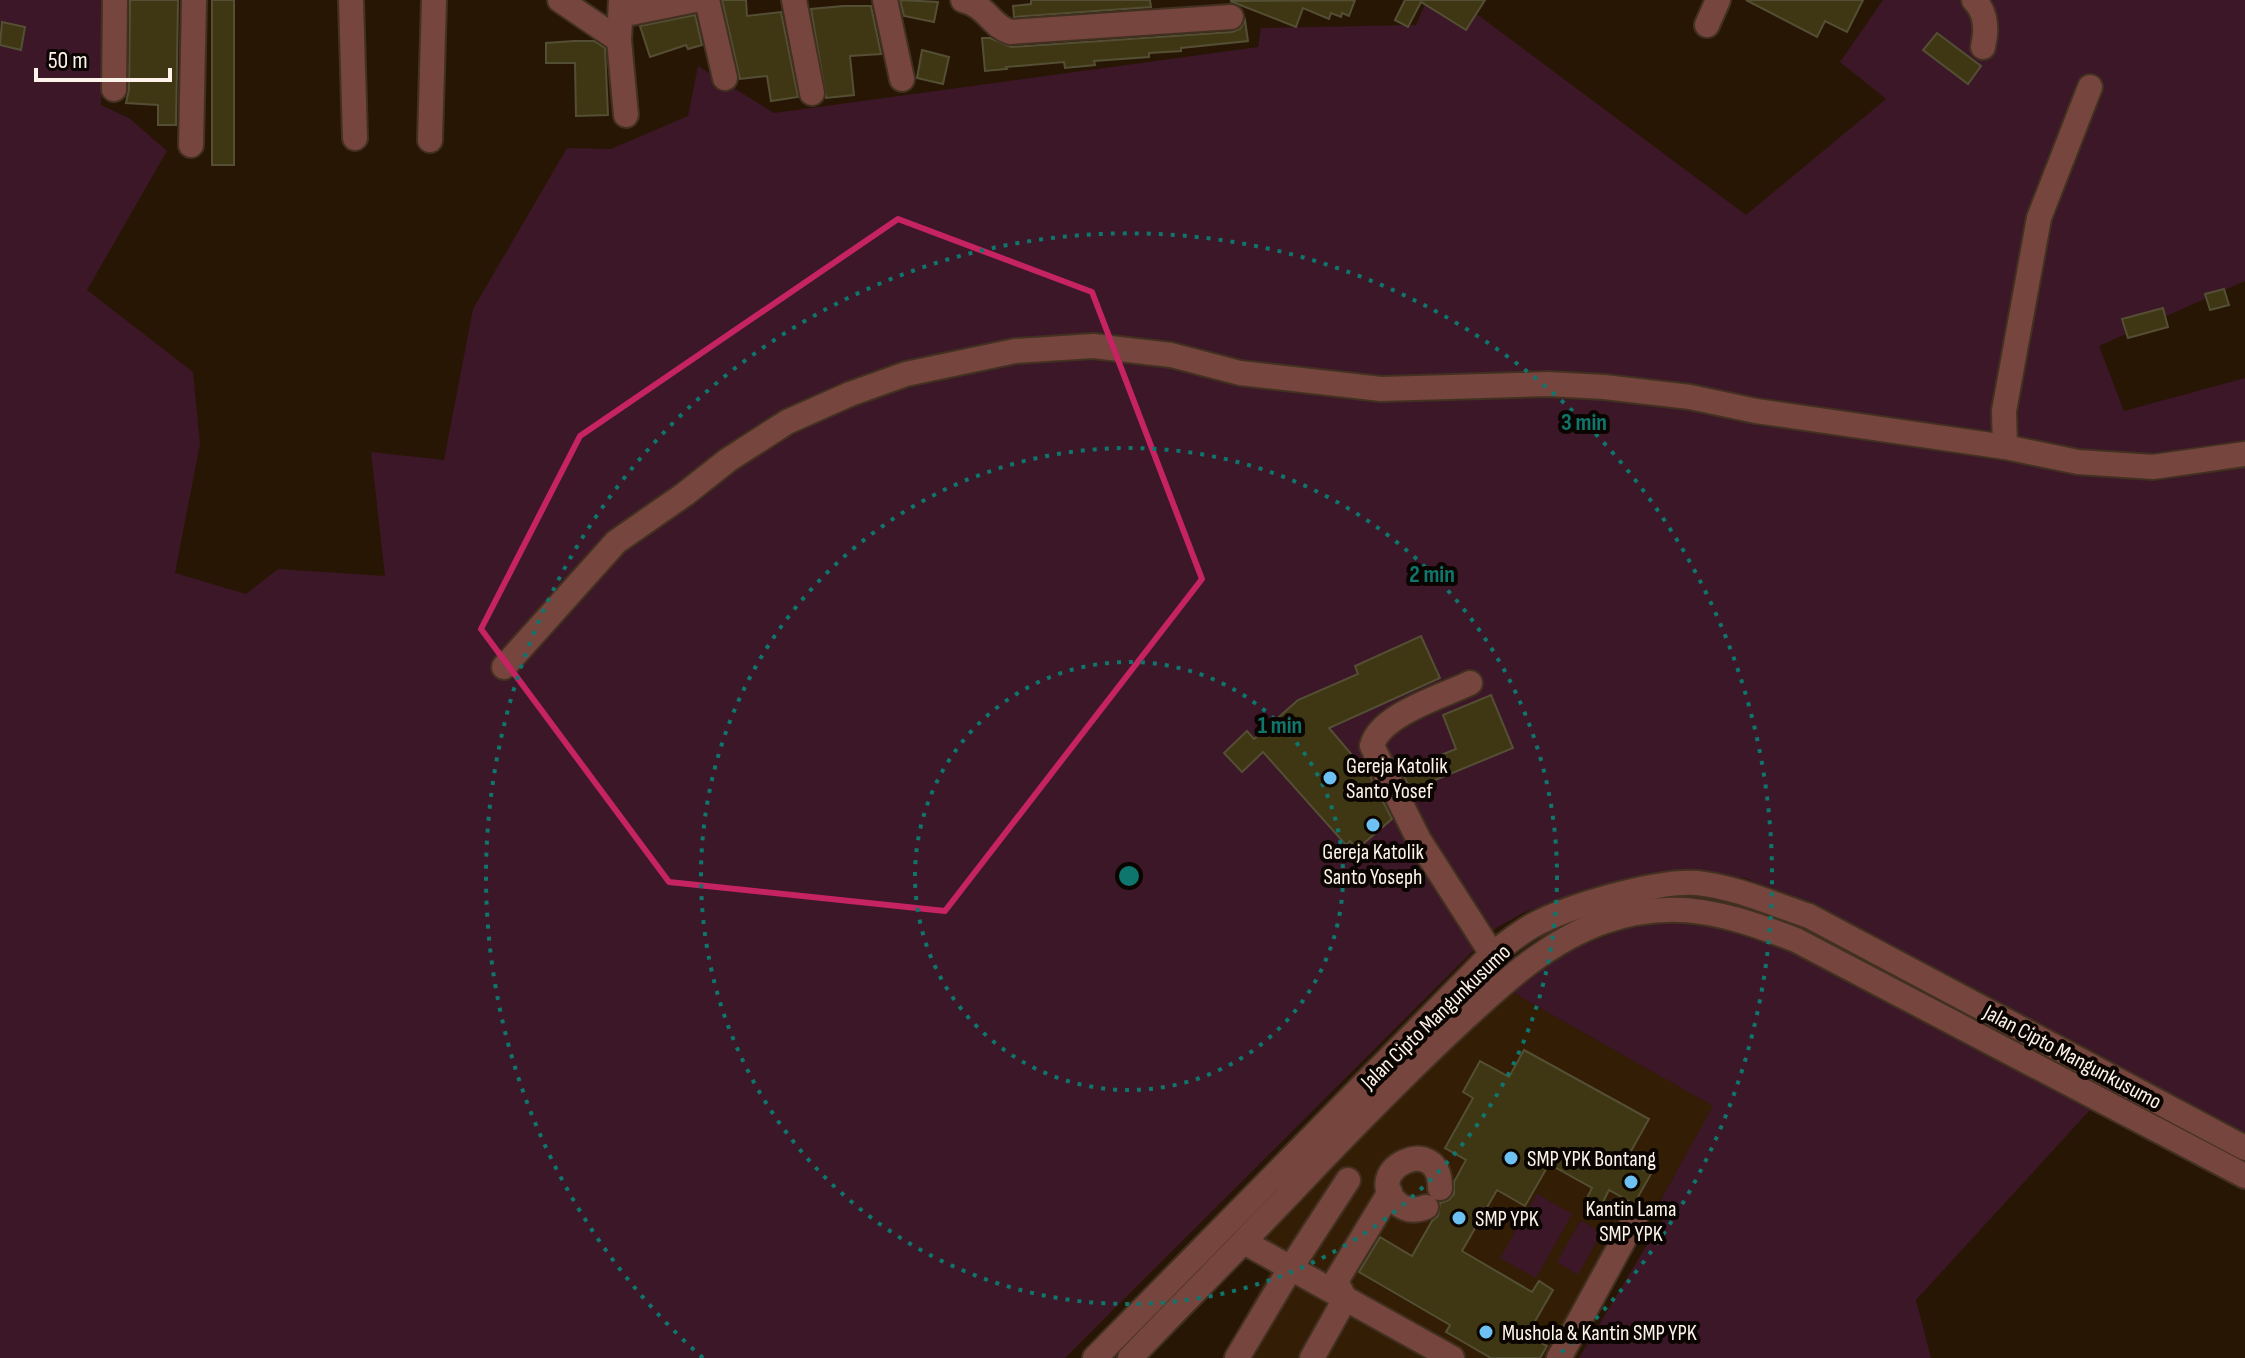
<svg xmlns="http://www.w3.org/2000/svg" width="2245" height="1358" font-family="'Sofia Sans Condensed',sans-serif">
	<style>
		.built { fill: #341d05 }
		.green { fill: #3b1727 }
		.building { fill: #3f3713; stroke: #544f34; stroke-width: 2 }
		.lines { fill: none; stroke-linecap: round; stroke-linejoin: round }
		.minor-casing { stroke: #423120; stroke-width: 28 }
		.minor { stroke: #75453e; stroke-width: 24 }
		.marked { fill: none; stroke: #c52362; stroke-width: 6; stroke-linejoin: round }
		.ring { fill: none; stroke: #0f766e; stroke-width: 4; stroke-dasharray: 4 8 }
		.poi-dot { fill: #6dc2f3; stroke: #0b0501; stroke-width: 3 }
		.labels { text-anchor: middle; stroke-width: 8; stroke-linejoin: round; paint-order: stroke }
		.poi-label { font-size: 22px; fill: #fdf3ea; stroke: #0b0501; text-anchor: start }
		.street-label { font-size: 22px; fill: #fdf3ea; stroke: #0b0501 }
		.centre { fill: #0f766e; stroke: #0b0501; stroke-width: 4 }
		.ring-label { font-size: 24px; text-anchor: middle; font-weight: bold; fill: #0f766e; stroke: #0b0501; stroke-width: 8; stroke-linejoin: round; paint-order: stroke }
	</style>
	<rect width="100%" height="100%" fill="#281605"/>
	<g class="built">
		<polygon points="1510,991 1714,1106 1570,1358 1468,1358 1255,1240"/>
		<polygon points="1274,1264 1445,1358 1222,1358"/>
	</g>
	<g class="green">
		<polygon points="0,0 105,0 101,105 129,118 167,151 87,290 193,372 200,444 175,573 246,594 278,569 385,576 371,452 444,460 473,309 567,148 611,149 688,116 698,66 774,113 1258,47 1261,28 1416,25 1427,0 1458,0 1746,215 1886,99 1840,62 1883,0 2245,0 2245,281 2099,346 2124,411 2245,378 2245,1133 1845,924 1745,878 1689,873 1613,882 1525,912 1496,928 1065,1358 0,1358"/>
		<polygon points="1693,918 1793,948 2090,1110 1916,1300 1931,1358 1579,1358 1663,1218 1655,1210 1713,1106 1510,991 1572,949 1628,928"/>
		<polygon points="1537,1194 1572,1214 1536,1278 1500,1258"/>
		<polygon points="1581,1220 1601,1233 1578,1275 1557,1262"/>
	</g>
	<g class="building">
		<polygon points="130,0 178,0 176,125 158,125 158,105 126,103 129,89"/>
		<rect x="212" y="0" width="22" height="165"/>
		<polygon points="722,0 746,0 747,16 781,12 798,97 771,101 767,76 740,79"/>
		<polygon points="900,0 938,2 934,22 904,16"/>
		<polygon points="1031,0 1150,0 1151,7 1014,17 1013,6 1031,4"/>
		<polygon points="1355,0 1349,16 1342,13 1341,17 1331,13 1329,19 1303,8 1296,27 1230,1"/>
		<polygon points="1405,0 1485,0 1466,30 1421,2 1408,27 1395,20"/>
		<polygon points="1746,0 1863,0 1847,32 1825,21 1817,37"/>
		<polygon points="843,6 871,6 881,54 850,56 854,95 826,98 811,9"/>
		<polygon points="695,15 702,45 688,49 686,45 650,57 640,26"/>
		<polygon points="1245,20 1248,41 1181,48 1181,51 1149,53 1149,57 1094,61 1095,65 1065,68 1064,62 1006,67 1007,69 985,71 982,38 990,38 1011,47 1232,32 1240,29"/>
		<polygon points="2,22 25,27 21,50 0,45"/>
		<polygon points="1937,33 1981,66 1968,84 1923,50"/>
		<polygon points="574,41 594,41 605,48 608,115 576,116 575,63 546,63 546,43"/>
		<polygon points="922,50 949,57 943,84 917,78"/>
		<polygon points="2224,289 2229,305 2210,310 2205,294"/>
		<polygon points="2163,308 2168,327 2128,338 2122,319"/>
		<polygon points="1421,636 1440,678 1329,728 1370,776 1392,819 1357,849 1350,841 1346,845 1263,752 1242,772 1224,753 1247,731 1254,739 1298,700 1358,674 1355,666"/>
		<polygon points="1491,695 1513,748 1411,790 1401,771 1456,749 1443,715"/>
		<polygon points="1524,1050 1649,1119 1626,1160 1651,1174 1634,1204 1609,1190 1601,1206 1587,1198 1592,1188 1549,1164 1525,1206 1497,1190 1462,1251 1532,1292 1539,1281 1553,1290 1527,1335 1547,1346 1540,1358 1491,1358 1446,1332 1450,1325 1359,1272 1380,1237 1412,1256 1432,1221 1438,1216 1440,1203 1449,1200 1454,1194 1454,1182 1466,1160 1445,1148 1473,1098 1463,1092 1480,1061 1509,1077"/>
	</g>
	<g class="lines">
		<defs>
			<g id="minor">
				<polyline points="351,0 355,138"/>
				<polyline points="560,0 619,40"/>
				<polyline points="621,0 619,40 626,115"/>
				<polyline points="707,0 725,78"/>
				<polyline points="794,0 812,93"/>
				<polyline points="885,0 902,79"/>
				<path d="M963 0C988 7 990 25 1010 32L1231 17"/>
				<path d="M1974 0C1987 13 1987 30 1983 47"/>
				<polyline points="621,15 695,0"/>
				<polyline points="1707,25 1718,0"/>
				<polyline points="114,89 115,0"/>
				<polyline points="430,140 434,0"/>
				<polyline points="191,145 194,0"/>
				<polyline points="2005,447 2004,411 2039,218 2090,87"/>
				<polyline points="504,667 616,542 685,494 728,460 787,422 850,394 906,374 1015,351 1093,346 1171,355 1240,373 1381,389 1548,384 1604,387 1690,397 1756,411 2005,447 2078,462 2153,467 2245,454"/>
				<path d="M1470 683C1443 696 1379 715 1372 746L1419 840 1492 954"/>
				<path d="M1426 1207C1416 1211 1406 1211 1397 1203 1360 1171 1440 1130 1440 1188"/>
				<polyline points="1244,1242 1452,1358"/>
				<path d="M1095 1358 1492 954C1505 945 1518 934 1532 926 1568 906 1657 880 1697 883 1735 887 1773 904 1809 916L2245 1148"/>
				<path d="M1130 1358C1192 1294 1254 1232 1315 1167 1364 1116 1413 1066 1465 1018 1506 980 1549 941 1603 922 1675 897 1728 914 1796 940L2245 1176"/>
				<polyline points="1237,1358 1290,1269 1348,1180"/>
				<polyline points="1312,1358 1345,1299 1336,1281 1390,1192"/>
				<polyline points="1559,1358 1635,1219"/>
			</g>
		</defs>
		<use href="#minor" class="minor-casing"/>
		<use href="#minor" class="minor"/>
	</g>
	<path class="marked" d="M898 219 1092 292 1202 579 945 911 669 882 481 629 580 436Z"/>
	<g class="ring">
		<circle cx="1129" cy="876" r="214"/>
		<circle cx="1129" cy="876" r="428"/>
		<path d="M703 1358A643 643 0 1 1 1555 1358"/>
	</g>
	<g class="poi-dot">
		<circle cx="1330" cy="778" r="8"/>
		<circle cx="1373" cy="825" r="8"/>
		<circle cx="1511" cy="1158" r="8"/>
		<circle cx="1631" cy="1182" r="8"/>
		<circle cx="1459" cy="1218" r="8"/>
		<circle cx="1486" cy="1332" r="8"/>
	</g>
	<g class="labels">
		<g class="poi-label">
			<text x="1346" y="773">Gereja Katolik<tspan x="1346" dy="25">Santo Yosef</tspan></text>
			<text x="1373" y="859" text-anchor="middle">Gereja Katolik<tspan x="1373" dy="25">Santo Yoseph</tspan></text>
			<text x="1527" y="1166">SMP YPK Bontang</text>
			<text x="1631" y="1216" text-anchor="middle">Kantin Lama<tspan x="1631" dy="25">SMP YPK</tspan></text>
			<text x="1475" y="1226">SMP YPK</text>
			<text x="1502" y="1340">Mushola &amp; Kantin SMP YPK</text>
		</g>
		<g class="street-label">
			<text transform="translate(1435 1016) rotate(-44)" y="8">Jalan Cipto Mangunkusumo</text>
			<text transform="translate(2073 1056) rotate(28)" y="8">Jalan Cipto Mangunkusumo</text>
		</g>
	</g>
	<circle cx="1129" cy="876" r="12" class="centre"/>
	<g class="ring-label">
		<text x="1584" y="430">3 min</text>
		<text x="1432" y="582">2 min</text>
		<text x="1280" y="733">1 min</text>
	</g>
	<path d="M36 68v12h134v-12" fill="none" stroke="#fdf3ea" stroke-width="4"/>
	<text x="48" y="68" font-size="24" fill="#fdf3ea" stroke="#0b0501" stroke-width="6" paint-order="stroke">50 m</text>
</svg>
